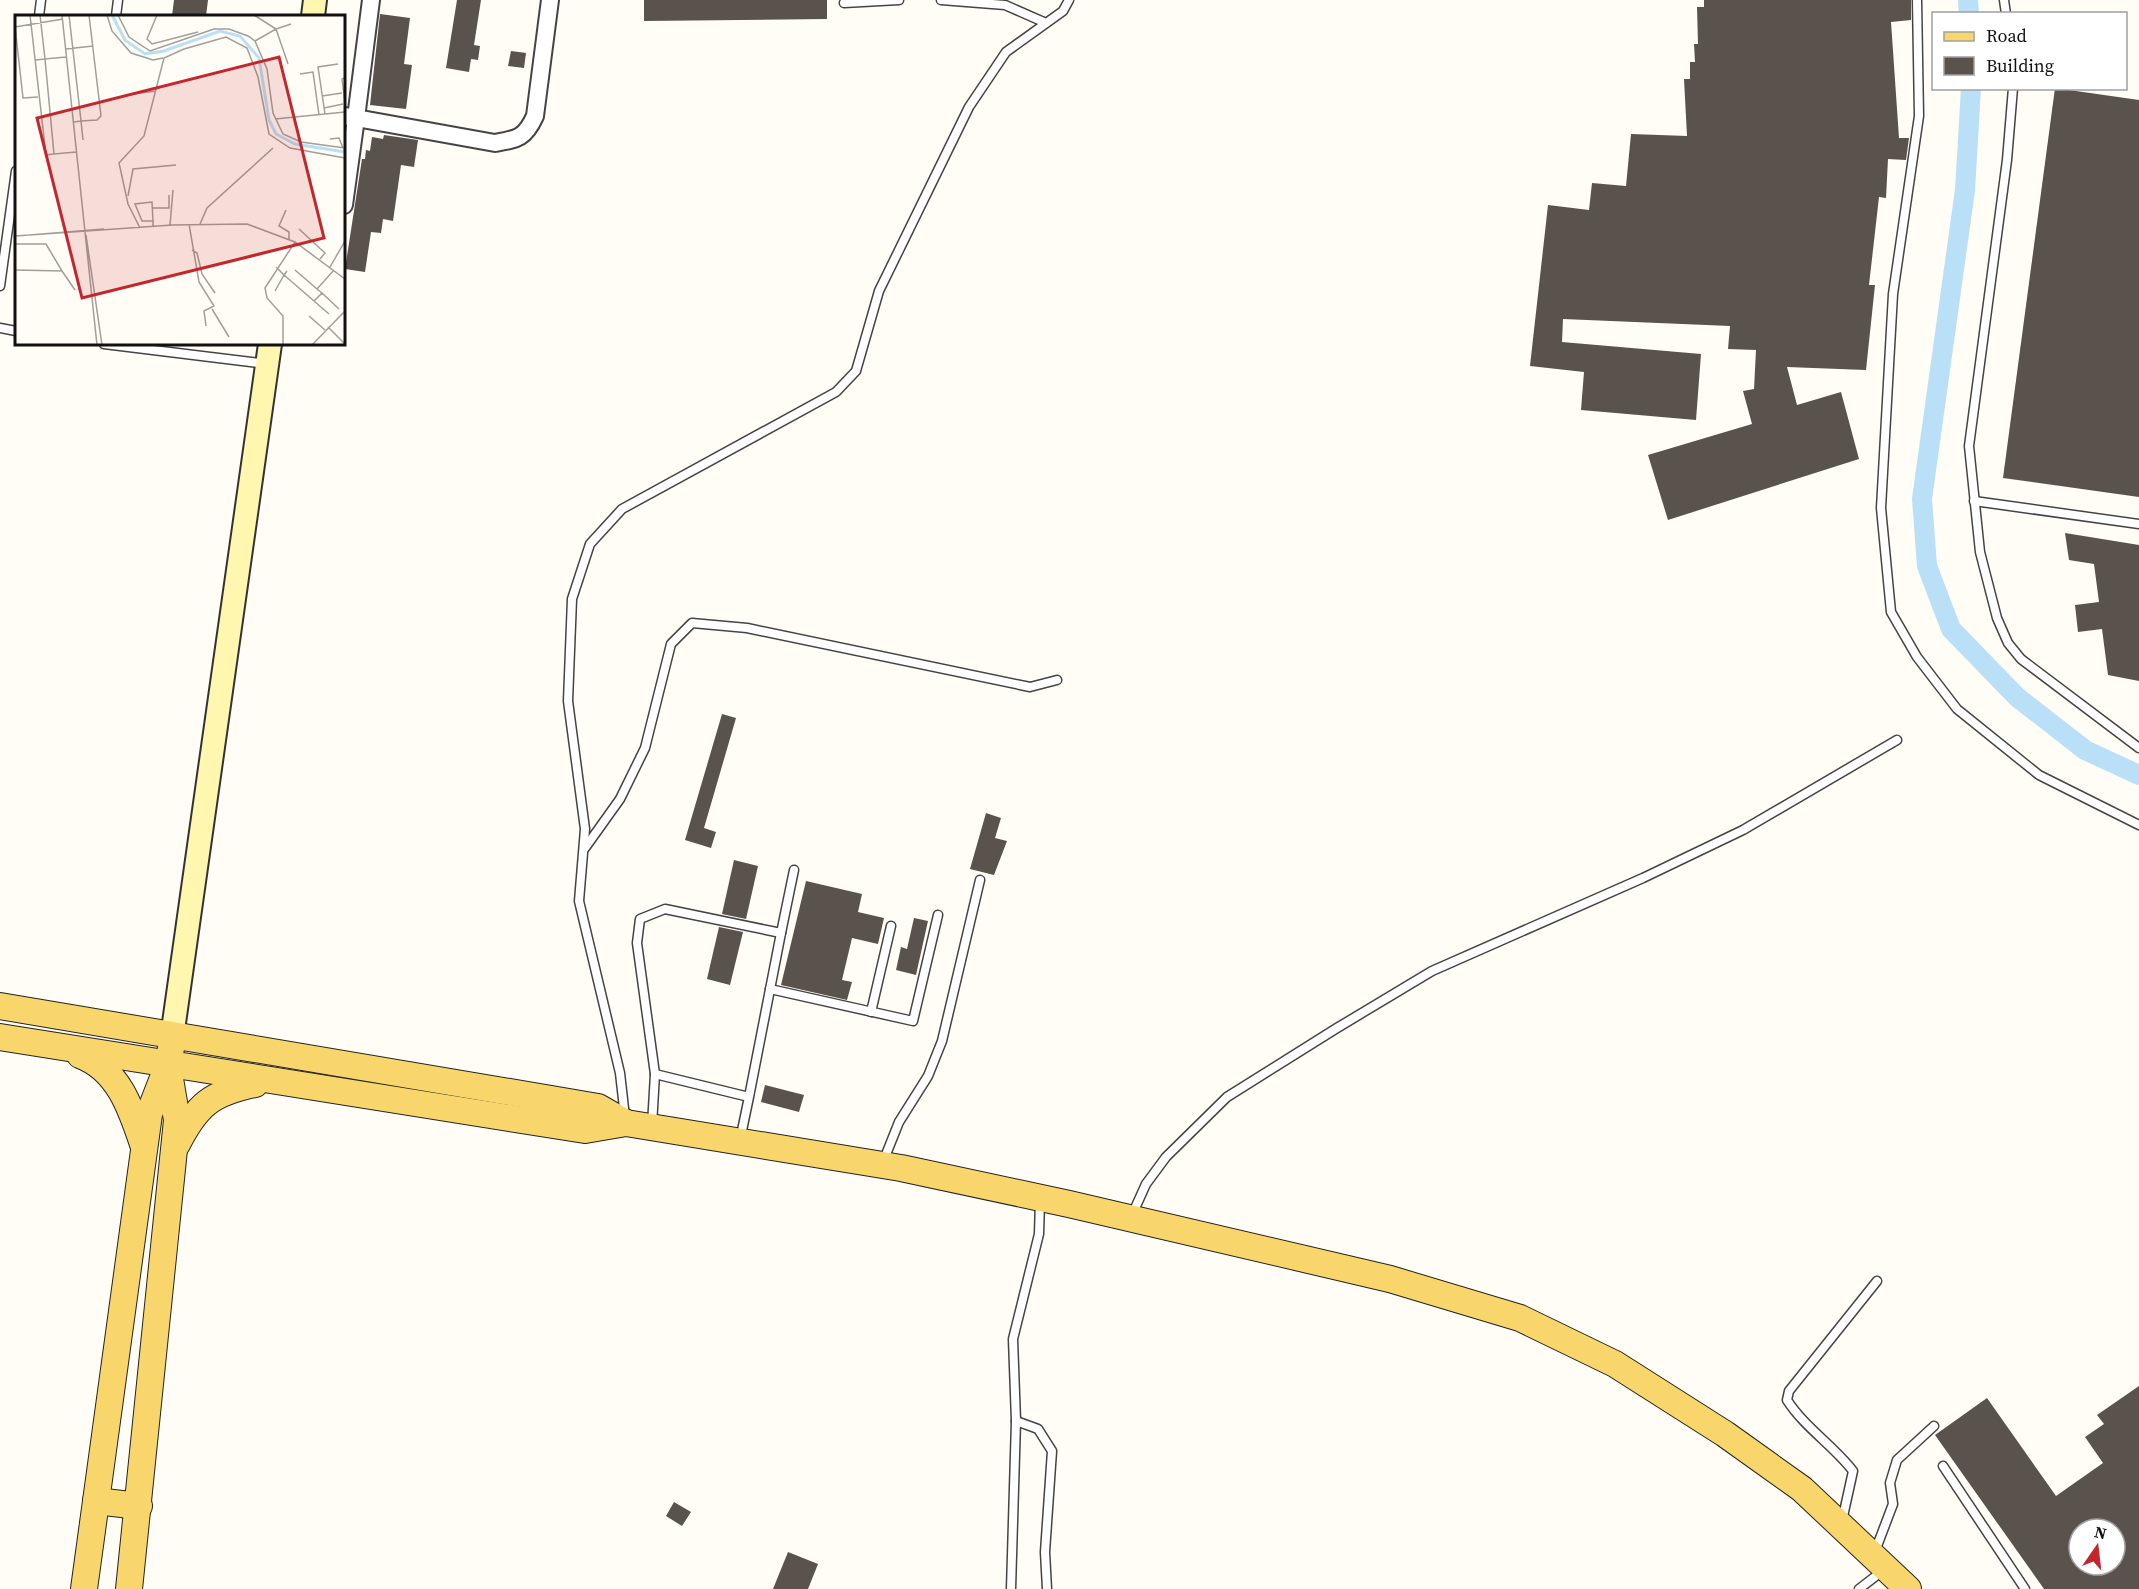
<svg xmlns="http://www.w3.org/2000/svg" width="2139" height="1589" font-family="'Source Serif 4',serif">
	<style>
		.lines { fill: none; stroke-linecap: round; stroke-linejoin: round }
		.canal { stroke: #b9e0f7; stroke-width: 20 }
		.building { fill: #5a524d; fill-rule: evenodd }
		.service-casing { stroke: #444; stroke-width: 11 }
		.minor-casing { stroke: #444; stroke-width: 20 }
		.secondary-casing { stroke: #333; stroke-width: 26 }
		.primary-casing { stroke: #222; stroke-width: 28 }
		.service { stroke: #fff; stroke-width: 8 }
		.minor { stroke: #fff; stroke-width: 16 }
		.secondary { stroke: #fff6b0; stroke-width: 22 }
		.primary { stroke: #f9d66b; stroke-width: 26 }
		.inset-river { fill: none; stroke: #b9e0f7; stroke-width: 3 }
		.inset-road { fill: none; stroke: #a09f9a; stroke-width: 1.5 }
		.view { fill: #c4262e; fill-opacity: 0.15; stroke: #c4262e; stroke-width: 3 }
		.inset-edge { fill: none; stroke: #111; stroke-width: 3 }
	</style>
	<rect width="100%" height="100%" fill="#fffdf5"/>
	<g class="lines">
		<g class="canal">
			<polyline points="1968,0 1969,14"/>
			<polyline points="1971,88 1965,190 1922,499 1927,566 1951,629 2017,697 2085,750 2139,775"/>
		</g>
	</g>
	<g class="building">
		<polygon points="174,0 208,0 206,16 172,16"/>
		<polygon points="457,0 481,0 474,45 480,46 478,60 471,59 469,72 446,68"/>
		<polygon points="644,0 827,0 827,19 644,21"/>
		<polygon points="1704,0 1911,0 1911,20 1891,22 1899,138 1909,138 1906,160 1888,159 1886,198 1879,197 1869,285 1875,285 1866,370 1787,367 1797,405 1841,392 1859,459 1668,520 1648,455 1752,424 1743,391 1754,389 1756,350 1728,349 1730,326 1563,319 1562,342 1701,354 1696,420 1581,410 1584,372 1530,366 1548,205 1589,210 1592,183 1626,186 1631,134 1687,136 1684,79 1690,79 1690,62 1695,62 1694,44 1698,44 1697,7 1704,7"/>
		<polygon points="380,14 410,18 404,64 412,65 406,109 370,105"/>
		<polygon points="511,51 526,53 524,68 508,66"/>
		<polygon points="2055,88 2139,100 2139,497 2003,478"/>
		<polygon points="384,135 418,140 414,167 401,165 393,221 383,219 381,233 371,232 365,272 345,269 362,159 365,159 366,150 370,151 372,137 383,139"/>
		<polygon points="2065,533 2139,545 2139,681 2108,675 2102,629 2078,632 2075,605 2099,602 2094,564 2069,560"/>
		<polygon points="722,714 736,718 704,828 716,832 711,848 685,840"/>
		<polygon points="986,813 1001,818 995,838 1007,841 994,875 970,869"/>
		<polygon points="734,860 758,866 746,919 722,914"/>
		<polygon points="806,881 862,894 858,912 884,918 878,944 852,938 842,980 852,982 847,1000 781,985"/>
		<polygon points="914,918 928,921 916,975 896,970 901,947 907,949"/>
		<polygon points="719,927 743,932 730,985 707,979"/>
		<polygon points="765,1085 804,1095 799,1112 761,1102"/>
		<path d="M2139 1386V1589H2044L1935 1435 1987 1398 2056 1496 2103 1463 2085 1437 2104 1424 2097 1415ZM2079 1529H2115V1565H2079Z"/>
		<polygon points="674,1502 691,1512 682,1526 666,1516"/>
		<polygon points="788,1552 818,1564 808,1589 773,1589"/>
	</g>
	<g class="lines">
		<defs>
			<g id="service">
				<polyline points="941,0 1005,5 1046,23"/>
				<polyline points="1917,0 1919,116 1893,294 1881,508 1891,612 1917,657 1957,709 2039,775 2139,825"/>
				<polyline points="2004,0 2006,14"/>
				<polyline points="844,3 899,0"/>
				<polyline points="39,16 41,0"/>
				<polyline points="116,16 118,0"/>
				<polyline points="2013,88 2007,160 1969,446 1980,552 1997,618 2008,643 2021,659 2139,748"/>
				<polyline points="0,286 16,171"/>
				<polyline points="0,328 16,331"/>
				<polyline points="104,344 267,364"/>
				<polyline points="1974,501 2139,524"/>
				<polyline points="585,848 620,799 645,748 671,644 692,623 747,628 1030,687 1057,680"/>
				<polyline points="781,933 794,870"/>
				<polyline points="770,989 913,1021 938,915"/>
				<polyline points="871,1012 891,926"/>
				<polyline points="625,1117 620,1073 579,901 585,829 568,701 572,599 590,544 622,509 836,392 856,371 879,291 969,107 1006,52 1063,11 1069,0"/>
				<polyline points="652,1125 655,1074"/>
				<polyline points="740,1140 749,1097 655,1074 637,943 640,919 665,909 781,933 749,1097"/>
				<polyline points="883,1162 899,1122 928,1076 942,1041 980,880"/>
				<polyline points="1132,1215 1146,1184 1166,1157 1227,1097 1337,1028 1432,971 1643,878 1743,830 1897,740"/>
				<polyline points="1016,1421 1038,1429 1052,1451 1045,1552 1047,1589"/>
				<polyline points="1943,1466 2025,1589"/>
				<path d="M1842 1521 1853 1471C1833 1445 1805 1428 1787 1400L1789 1391 1877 1281"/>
				<polyline points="1874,1554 1893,1504 1890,1483 1897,1460 1934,1426"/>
				<polyline points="1011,1589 1016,1421 1013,1339 1039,1234 1040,1201"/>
				<polyline points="1859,1589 1885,1569"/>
			</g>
			<g id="minor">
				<path d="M371 0 356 118 495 143C518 139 525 138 535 116L550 0"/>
				<polyline points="344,116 356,118 344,205"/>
			</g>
			<g id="secondary">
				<polyline points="313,16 315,0"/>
				<polyline points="172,1037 270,344"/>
			</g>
			<g id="primary">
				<polyline points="0,1006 598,1107 626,1123"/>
				<polyline points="0,1037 585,1130 626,1123 901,1168 1069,1204 1390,1279 1520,1318 1615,1364 1725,1434 1802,1489 1908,1589"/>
				<path d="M80 1055C118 1069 131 1108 143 1144"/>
				<path d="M177 1144C197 1105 211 1093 255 1084"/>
				<polyline points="96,1501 139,1506"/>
				<polyline points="84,1589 149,1114 168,1065 171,1048"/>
				<polyline points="129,1589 177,1120 168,1067"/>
			</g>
		</defs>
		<use href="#service" class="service-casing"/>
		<use href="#minor" class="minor-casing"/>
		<use href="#secondary" class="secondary-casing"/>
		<use href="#primary" class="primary-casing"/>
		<use href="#service" class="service"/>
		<use href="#minor" class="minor"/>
		<use href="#secondary" class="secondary"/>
		<use href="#primary" class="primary"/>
	</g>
	<g transform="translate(15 15)">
		<rect width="330" height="330" fill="#fffdf5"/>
		<path class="inset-river" d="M97 0 110 25 130 39 149 36 205 16 225 21 244 43 254 105 261 119 280 129 330 137"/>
		<path class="inset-road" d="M15 0 31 140 39 139M25 0 30 44 51 42M47 0 82 330M54 0 66 106 82 105 86 101 74 0M92 0 97 16 116 38 138 45 148 43M103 0 114 22 135 36 199 14H214L233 21 240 26 252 54 258 98 268 119 286 127 330 133M142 0 132 24 137 29 183 17M239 0 261 14 240 26M0 11 8 83 23 82M0 12 48 4M51 34 78 31M20 45 30 44 39 139 61 137M273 49 261 14 276 9M285 59 298 57 304 100M330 63 327 64 330 87M118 79 141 76M307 81 327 78M309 93 328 89M310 99 303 52 323 49M260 104 330 97M59 107 66 106 68 125M315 124 324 123 328 133M113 181 118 154 161 150M137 193H154V180M271 195 264 211 274 217V224M138 206 137 187 120 189 127 206H138V211M174 209 184 267 199 291 189 296 191 311M185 209 192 193 258 133M155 210 158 175M125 213 113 189 104 148 129 121 149 43 169 34 211 22 232 33 243 62 254 119 275 133 330 143M284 214 310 238 305 244M14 220 89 214M71 220 87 330M0 221 157 210 232 209 280 227 330 264M0 229H31L47 256 0 255M177 235 182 238 187 259 200 278M315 252 330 226M280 255 302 274 319 255M47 256 60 275M272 256 269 260 299 286 307 278 302 274M260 276 269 260 261 252M307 278 324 294M299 286 314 299M197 294 214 322M294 301 310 315M313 312 330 329M268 330V301L252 283 250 273 280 227M297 330 330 296"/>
		<path class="view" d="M264 42 309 223 67 283 22 103Z"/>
		<rect width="330" height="330" class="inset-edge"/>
	</g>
	<rect x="1932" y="12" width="195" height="78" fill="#ffffff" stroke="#a0a0a0" stroke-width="1.5"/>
	<rect x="1944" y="32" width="30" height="9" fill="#f9d66b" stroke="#a0a0a0" stroke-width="1.5"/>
	<text x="1986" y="42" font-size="18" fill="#111111">Road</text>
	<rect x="1944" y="57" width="30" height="18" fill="#5a524d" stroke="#a0a0a0" stroke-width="1.5"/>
	<text x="1986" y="72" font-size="18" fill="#111111">Building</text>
	<g transform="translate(2097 1547) rotate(14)"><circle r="28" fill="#ffffff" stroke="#a0a0a0" stroke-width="1.5"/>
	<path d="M0-4.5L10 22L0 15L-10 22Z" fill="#c4262e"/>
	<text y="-9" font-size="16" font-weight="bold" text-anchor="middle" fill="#111111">N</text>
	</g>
</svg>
